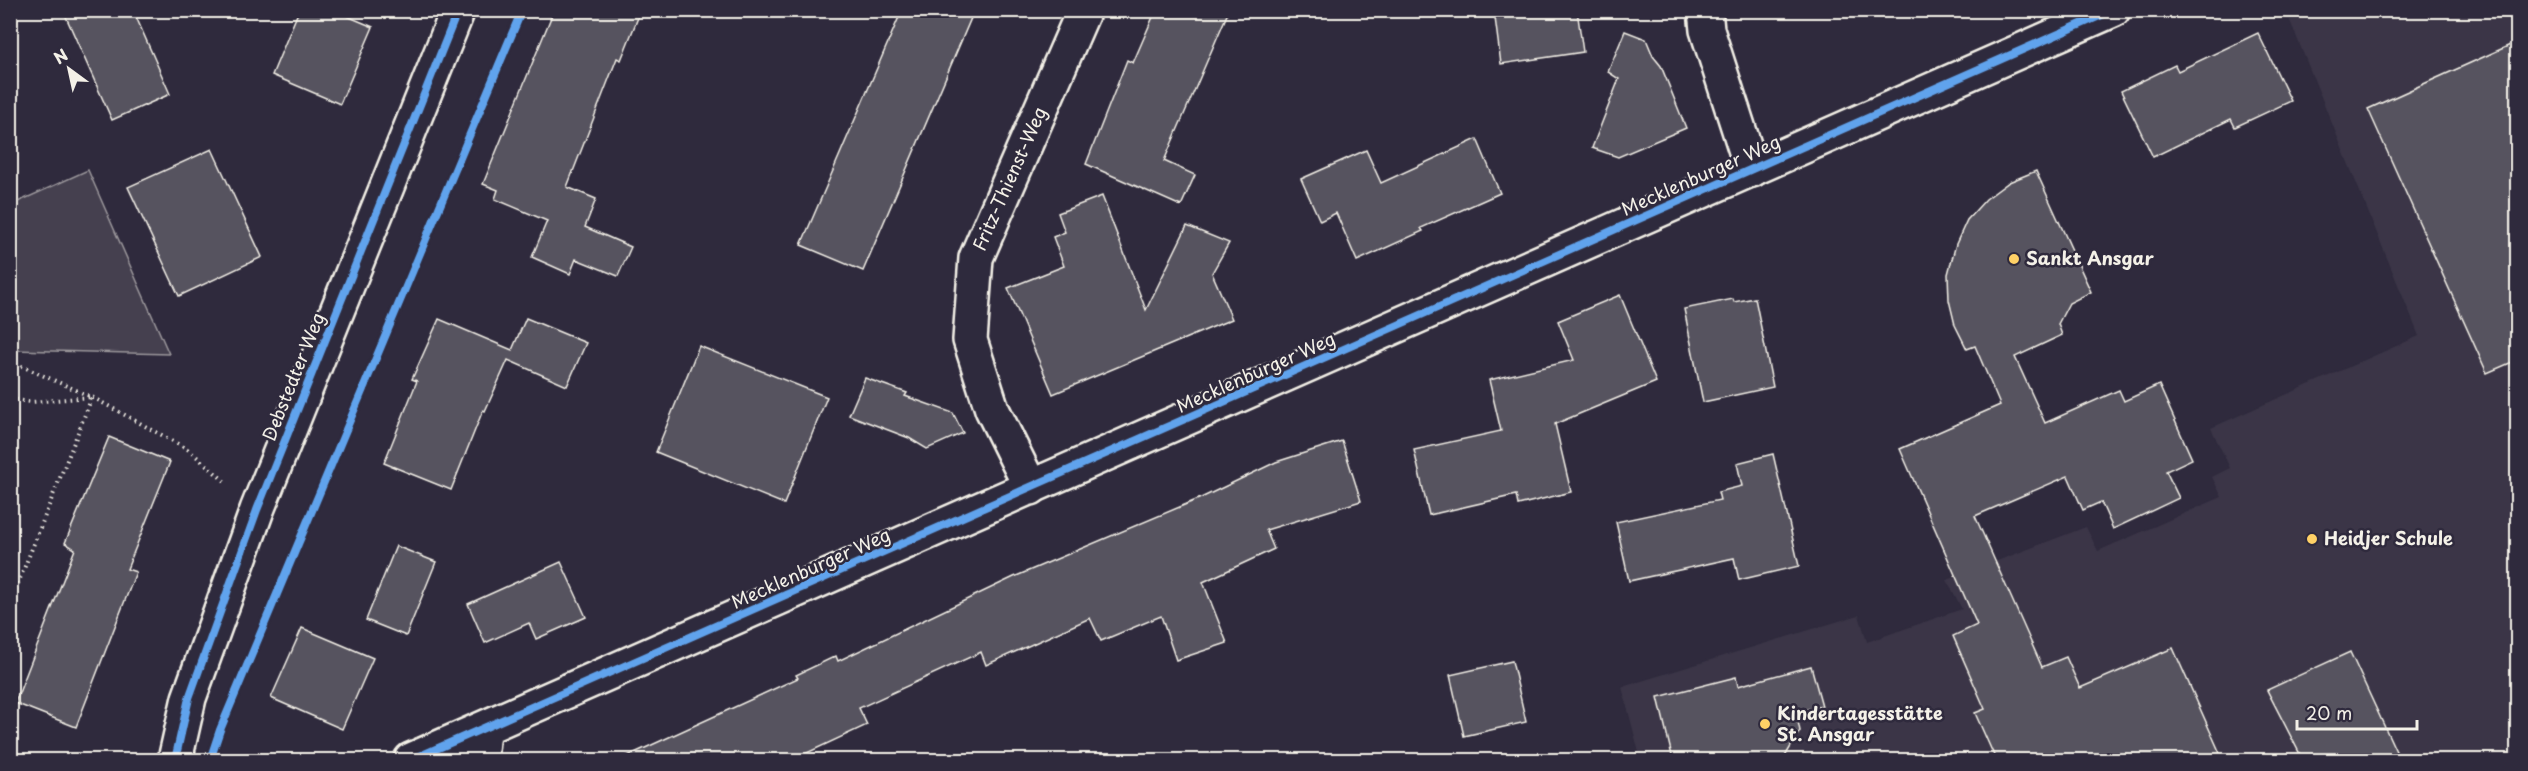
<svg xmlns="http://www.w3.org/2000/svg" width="2528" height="771" font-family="'Playpen Sans',sans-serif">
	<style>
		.built { fill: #3b3647 }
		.green { fill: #454050; stroke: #9c989c; stroke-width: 1.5 }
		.building { fill: #56525f; stroke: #f4f1e8; stroke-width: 1.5 }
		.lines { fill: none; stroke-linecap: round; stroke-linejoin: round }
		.street-casing { stroke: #f4f1e8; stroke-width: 38 }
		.secondary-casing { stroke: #f4f1e8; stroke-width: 38 }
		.path { stroke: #f4f1e8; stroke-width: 4; stroke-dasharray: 1.5 4.5; stroke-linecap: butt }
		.street { stroke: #2f2a3d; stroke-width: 33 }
		.secondary { stroke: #2f2a3d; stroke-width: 33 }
		.cycleway-casing { stroke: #2f2a3d; stroke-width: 11 }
		.cycleway { stroke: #60a3ed; stroke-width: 8 }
		.poi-dot { fill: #ffd166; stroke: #2f2a3d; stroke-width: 2 }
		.labels { text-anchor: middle; stroke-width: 5; stroke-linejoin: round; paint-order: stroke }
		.street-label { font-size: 18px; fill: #f4f1e8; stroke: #2f2a3d }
		.poi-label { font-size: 18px; font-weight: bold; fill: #f4f1e8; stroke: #2f2a3d; text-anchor: start }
	</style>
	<rect width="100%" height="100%" fill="#2f2a3d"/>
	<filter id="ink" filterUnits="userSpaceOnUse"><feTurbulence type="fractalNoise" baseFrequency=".0167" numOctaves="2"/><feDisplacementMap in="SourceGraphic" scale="12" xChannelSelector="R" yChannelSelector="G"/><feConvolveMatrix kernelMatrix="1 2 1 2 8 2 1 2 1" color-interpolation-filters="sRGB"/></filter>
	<g filter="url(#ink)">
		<polygon class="built" points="2286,11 2517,11 2517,760 1641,760 1622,687 1859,615 1867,642 1962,609 1947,580 2086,527 2098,551 2222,497 2212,477 2230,468 2211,428 2419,336"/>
		<polygon class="green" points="88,170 169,354 13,350 11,344 11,205"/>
		<g class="building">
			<polygon points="63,10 133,10 170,94 112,120"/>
			<polygon points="299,10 333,10 373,27 340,104 272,75"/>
			<polygon points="554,10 641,10 621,60 617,58 567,187 596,199 585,227 631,247 618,276 576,259 570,274 532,257 547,221 495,199 498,190 483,184"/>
			<polygon points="902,10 955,10 971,18 863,271 801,245"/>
			<polygon points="1156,10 1229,10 1164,161 1195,175 1181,206 1086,164 1127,60 1133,63"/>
			<polygon points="1494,10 1577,10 1583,52 1501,64"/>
			<polygon points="1625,31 1646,39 1653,56 1661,66 1686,128 1618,157 1592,148 1619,79 1608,72"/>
			<polygon points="2258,33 2291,101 2235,127 2231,119 2153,157 2121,91 2175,65 2178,71"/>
			<polygon points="2517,42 2517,360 2487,373 2368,109"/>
			<polygon points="1477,139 1500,193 1421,228 1423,231 1357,261 1336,213 1320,221 1301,179 1366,150 1381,183"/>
			<polygon points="212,149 262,257 179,296 128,187"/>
			<polygon points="2036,171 2091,292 2069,303 2058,324 2062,335 2015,357 2045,423 2119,390 2124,401 2159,385 2192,459 2166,471 2179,498 2113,529 2101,502 2083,510 2068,476 1975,516 2042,667 2066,657 2080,688 2173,648 2223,760 1996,760 1975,713 1985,709 1953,636 1977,625 1900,449 2000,405 1975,346 1967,349 1955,325 1949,300 1948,274 1956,244 1967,220 1986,199 2009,182"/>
			<polygon points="1102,196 1146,310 1187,226 1229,243 1212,273 1232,319 1053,394 1008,288 1064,266 1053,237 1065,232 1058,213"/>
			<polygon points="1620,295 1656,382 1555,424 1571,492 1518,505 1516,495 1429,515 1414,450 1501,431 1489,380 1574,360 1558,321"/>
			<polygon points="1755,298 1773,387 1703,402 1684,309 1733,299 1734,302"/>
			<polygon points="526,318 586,343 567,386 508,360 485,411 483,410 451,490 384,463 417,381 412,379 439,319 512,350"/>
			<polygon points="699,346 827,397 784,504 656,452"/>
			<polygon points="865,378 907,393 905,396 953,413 963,433 927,449 909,438 849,415"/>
			<polygon points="109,437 170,462 127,569 136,572 76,727 15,703 75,549 65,543"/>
			<polygon points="1342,441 1361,501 1266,530 1274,549 1203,582 1227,643 1176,660 1161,616 1101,641 1090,618 986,665 981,652 859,708 867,725 792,760 619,760 798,678 796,675 836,656 838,661 1014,577 1201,498 1276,462"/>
			<polygon points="1773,454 1799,566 1739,580 1734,558 1629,581 1616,522 1720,500 1718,492 1742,486 1737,463"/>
			<polygon points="396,546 436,562 406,636 366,620"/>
			<polygon points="561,562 586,617 536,639 529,623 485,643 468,604"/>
			<polygon points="302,628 373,658 342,729 271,698"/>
			<polygon points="2350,652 2400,760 2303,760 2267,690"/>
			<polygon points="1512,661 1526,722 1464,736 1450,675"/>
			<polygon points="1811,666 1822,706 1796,712 1800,731 1783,760 1673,760 1658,697 1736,677 1738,686"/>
		</g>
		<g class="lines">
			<defs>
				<g id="street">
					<polyline points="1705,10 1707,30 1752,170"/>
					<polyline points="1031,488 992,409 970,340 976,258 1084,10"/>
					<polyline points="175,760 189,698 257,510 458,10"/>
					<polyline points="480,760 483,730"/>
				</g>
				<polyline id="secondary" points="411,760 2113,10"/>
			</defs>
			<use href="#street" class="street-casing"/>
			<use href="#secondary" class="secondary-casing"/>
			<g class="path">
				<polyline points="10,361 92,397 189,450 228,484"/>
				<polyline points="10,399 31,402 92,397 10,604"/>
				<polyline points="10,749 26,760"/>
			</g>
			<use href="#street" class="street"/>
			<use href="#secondary" class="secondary"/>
			<defs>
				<g id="cycleway">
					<polyline points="175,760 189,698 257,510 458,10"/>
					<polyline points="210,760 220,730 522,10"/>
					<polyline points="411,760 2113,10"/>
				</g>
			</defs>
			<use href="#cycleway" class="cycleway-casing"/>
			<use href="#cycleway" class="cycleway"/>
		</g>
	</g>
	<g class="poi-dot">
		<circle cx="2014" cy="259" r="6"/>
		<circle cx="2312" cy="539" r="6"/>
		<circle cx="1765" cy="724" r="6"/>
	</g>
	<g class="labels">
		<g class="street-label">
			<text transform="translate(1701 176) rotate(-24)" y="6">Mecklenburger Weg</text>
			<text transform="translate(1010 179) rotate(-66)" y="6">Fritz-Thienst-Weg</text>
			<text transform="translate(1256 373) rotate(-24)" y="6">Mecklenburger Weg</text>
			<text transform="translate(294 377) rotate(-68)" y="6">Debstedter Weg</text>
			<text transform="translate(811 569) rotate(-24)" y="6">Mecklenburger Weg</text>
		</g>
		<g class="poi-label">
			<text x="2026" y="265">Sankt Ansgar</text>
			<text x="2324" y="545">Heidjer Schule</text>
			<text x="1777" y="720">Kindertagesstätte<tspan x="1777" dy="21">St. Ansgar</tspan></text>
		</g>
	</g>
	<rect width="2528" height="771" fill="none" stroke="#2f2a3d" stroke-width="36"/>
	<rect x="18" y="18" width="2492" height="735" fill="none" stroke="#f4f1e8" stroke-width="2" filter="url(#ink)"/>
	<g transform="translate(69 69) rotate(327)" stroke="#2f2a3d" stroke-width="4.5" paint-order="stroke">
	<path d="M0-4.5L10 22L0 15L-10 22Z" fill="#f4f1e8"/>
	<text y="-9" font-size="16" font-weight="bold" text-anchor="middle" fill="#f4f1e8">N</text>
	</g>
	<path d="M2297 720v9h120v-9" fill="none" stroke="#f4f1e8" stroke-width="3"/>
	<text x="2306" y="720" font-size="18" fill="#f4f1e8" stroke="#2f2a3d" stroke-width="4.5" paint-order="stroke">20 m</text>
</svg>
